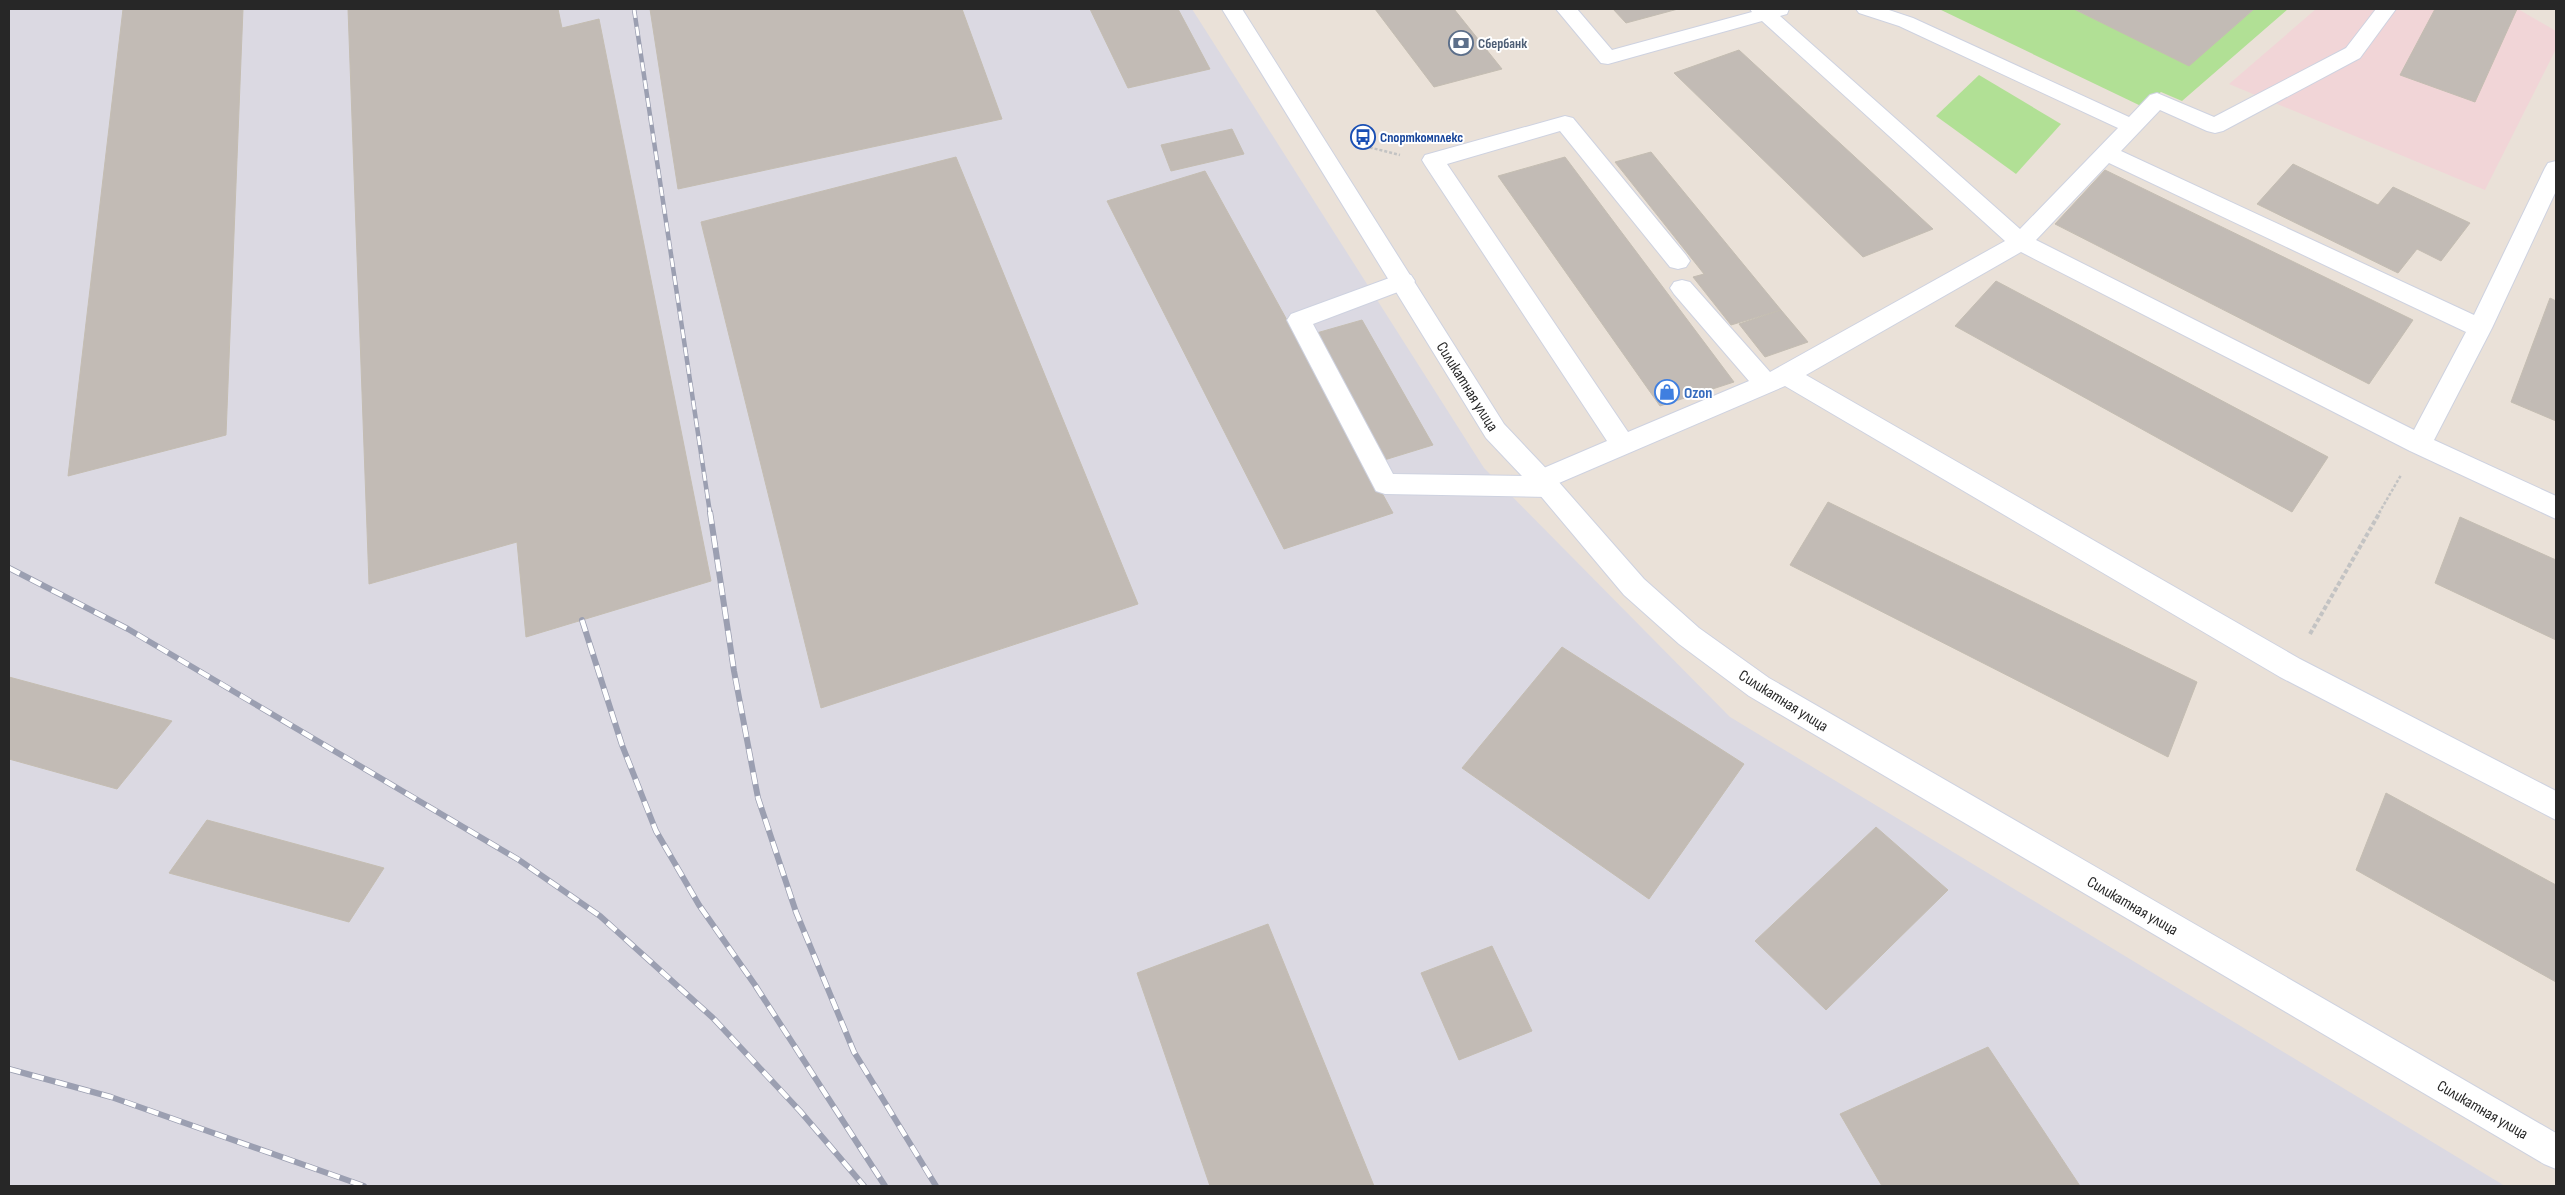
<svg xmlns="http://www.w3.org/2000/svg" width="2565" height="1195" font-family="'Sofia Sans Condensed',sans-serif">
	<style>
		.industrial { fill: #dbd9e2 }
		.medical { fill: #f1d5d7 }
		.green { fill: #b1e095 }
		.building { fill: #c2bbb5; stroke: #c4bdb2 }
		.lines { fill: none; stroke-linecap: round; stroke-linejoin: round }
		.lane-casing { stroke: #ced2e0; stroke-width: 2 }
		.secondary-casing { stroke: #ced2e0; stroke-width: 2 }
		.path-far1 { stroke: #c3c3c3; stroke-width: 2.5; stroke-dasharray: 3 2; stroke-linecap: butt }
		.path { stroke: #c3c3c3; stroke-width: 4; stroke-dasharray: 4.5 2.5; stroke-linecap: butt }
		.lane { fill: #fff; fill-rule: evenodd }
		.secondary { fill: #fff; fill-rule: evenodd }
		.rail-far1-casing { stroke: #9b9fb1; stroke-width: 4.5 }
		.rail-casing { stroke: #9b9fb1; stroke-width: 6 }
		.rail-far1 { stroke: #fff; stroke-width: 3; stroke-dasharray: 9; stroke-linecap: butt }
		.rail { stroke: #fff; stroke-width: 4.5; stroke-dasharray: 12; stroke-linecap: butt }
		.labels { text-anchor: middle; stroke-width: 4; stroke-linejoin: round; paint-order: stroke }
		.far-service-label { font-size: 14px; font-weight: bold; fill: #4e5e75; stroke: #fff; text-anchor: start }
		.far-transit-label { font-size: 14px; font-weight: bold; fill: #164399; stroke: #fff; text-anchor: start }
		.street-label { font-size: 16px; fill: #272727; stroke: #fff }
		.shop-label { font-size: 16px; font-weight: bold; fill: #366cbe; stroke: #fff; text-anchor: start }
	</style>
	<rect width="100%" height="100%" fill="#eae1d8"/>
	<polygon class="industrial" points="9,9 1192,9 1484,468 1730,717 2505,1186 9,1186"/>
	<polygon class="medical" points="2316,9 2518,9 2556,31 2556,49 2485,190 2229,84"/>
	<g class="green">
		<polygon points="1939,9 2074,9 2189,65 2254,9 2288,9 2182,101 2161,92 2141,106"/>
		<polygon points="1979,75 2061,124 2016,174 1936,116"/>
	</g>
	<g class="building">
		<polygon points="123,9 243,9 226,435 68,476"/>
		<polygon points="348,9 558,9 562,28 599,19 711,581 526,637 517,542 369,584"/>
		<polygon points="650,9 962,9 1002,119 678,189"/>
		<polygon points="1090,9 1178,9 1210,69 1128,88"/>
		<polygon points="1375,9 1454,9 1502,69 1434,87"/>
		<polygon points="1613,9 1678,9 1626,23"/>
		<polygon points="2074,9 2254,9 2189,66"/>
		<polygon points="2435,9 2517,9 2475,102 2400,75"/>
		<polygon points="1739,50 1933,229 1863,257 1674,73"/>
		<polygon points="1232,129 1244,154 1171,171 1161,145"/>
		<polygon points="1651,152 1781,310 1731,325 1693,277 1704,274 1615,162"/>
		<polygon points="956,157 1138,604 821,708 701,222"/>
		<polygon points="1565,157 1662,286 1734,382 1660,406 1498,176"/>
		<polygon points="2293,164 2378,205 2393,187 2470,223 2441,261 2417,249 2398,273 2257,204"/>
		<polygon points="2105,170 2413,320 2369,384 2055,224"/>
		<polygon points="1205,171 1393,513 1284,549 1107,201"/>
		<polygon points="1996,281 2328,457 2292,512 1955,326"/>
		<polygon points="2550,298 2556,301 2556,421 2511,402"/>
		<polygon points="1781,310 1808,342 1765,357 1739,324"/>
		<polygon points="1362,320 1433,445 1381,461 1313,334"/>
		<polygon points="1828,502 2197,682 2168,757 1790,565"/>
		<polygon points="2460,517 2556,560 2556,640 2435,583"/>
		<polygon points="1562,647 1744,764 1649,899 1462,768"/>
		<polygon points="9,677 172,721 117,789 9,759"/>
		<polygon points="2386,793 2556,885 2556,982 2356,870"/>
		<polygon points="207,820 384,868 349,922 169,873"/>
		<polygon points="1876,827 1948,890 1826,1010 1755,941"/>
		<polygon points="1268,924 1374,1186 1210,1186 1137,973"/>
		<polygon points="1492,946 1532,1031 1459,1060 1421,973"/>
		<polygon points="1988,1047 2080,1186 1882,1186 1840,1114"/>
	</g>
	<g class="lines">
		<defs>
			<path id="lane" d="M1556 9H1577L1612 50 1752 12 1750 9H1789L1787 14 1780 16 2020 229 2118 128 1899 26 1859 13 1856 9H1886L1913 18 2129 117 2150 95 2157 93 2214 117 2346 48 2376 9H2396L2360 58 2223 131 2215 133 2207 131 2160 110 2121 151 2474 315 2545 168 2548 163 2556 161V191L2492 328 2434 440 2556 496V519L2410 451 2021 252 1806 375 2300 659 2556 791V820L2280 677 1785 386 1559 483 1561 487 1557 494 1548 497 1385 494 1376 491 1287 320 1291 314 1403 273 1411 275 1415 281 1411 287 1313 324 1393 474 1530 476 1532 473 1607 441 1425 165 1422 160 1425 155 1565 116 1573 118 1686 255 1690 261 1686 267 1678 269 1670 267 1560 131 1447 164 1628 432 1749 381 1674 294 1670 288 1674 282 1682 280 1690 282 1770 372 2005 241 1762 21 1608 64 1601 63ZM2109 163 2466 332 2414 430 2036 240Z"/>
			<polygon id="secondary" points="1222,9 1242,9 1504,424 1557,480 1644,579 1699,628 1769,678 2556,1133 2556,1169 2544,1164 1749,696 1679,644 1624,595 1539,494 1486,438"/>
		</defs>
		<use href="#lane" class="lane-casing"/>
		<use href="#secondary" class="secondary-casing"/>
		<g class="path-far1">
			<polyline points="1360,145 1400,155"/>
			<polyline points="2379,513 2401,475"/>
		</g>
		<polyline class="path" points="2310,634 2380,512"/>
		<use href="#lane" class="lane"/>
		<use href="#secondary" class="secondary"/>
		<defs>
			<polyline id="rail-far1" points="634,9 710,513"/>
			<g id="rail">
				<polyline points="710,512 734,671 758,798 796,912 854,1052 936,1186"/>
				<polyline points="9,568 128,629 519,860 600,916 713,1018 800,1111 864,1186"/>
				<polyline points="582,620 622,745 656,831 699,905 755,985 885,1186"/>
				<polyline points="9,1069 111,1097 364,1186"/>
			</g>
		</defs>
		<use href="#rail-far1" class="rail-far1-casing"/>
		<use href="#rail" class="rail-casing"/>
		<use href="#rail-far1" class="rail-far1"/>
		<use href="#rail" class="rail"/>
	</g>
	<defs>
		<symbol id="bank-ring" viewBox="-11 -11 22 22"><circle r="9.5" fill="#fff" stroke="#5c6f8a" stroke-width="1.5"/><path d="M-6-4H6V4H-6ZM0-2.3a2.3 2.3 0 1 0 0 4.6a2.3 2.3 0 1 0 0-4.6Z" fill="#5c6f8a"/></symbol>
		<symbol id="bus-ring" viewBox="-11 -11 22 22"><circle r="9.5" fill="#fff" stroke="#1a4fb4" stroke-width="1.5"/><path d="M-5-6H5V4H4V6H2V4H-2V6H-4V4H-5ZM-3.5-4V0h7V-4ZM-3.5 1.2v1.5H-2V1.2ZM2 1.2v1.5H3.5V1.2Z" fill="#1a4fb4"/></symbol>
		<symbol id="shop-ring" viewBox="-11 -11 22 22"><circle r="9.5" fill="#fff" stroke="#3f7fe0" stroke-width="1.5"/><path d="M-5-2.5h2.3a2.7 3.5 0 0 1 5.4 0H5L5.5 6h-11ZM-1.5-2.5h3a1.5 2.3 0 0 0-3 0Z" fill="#3f7fe0"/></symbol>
	</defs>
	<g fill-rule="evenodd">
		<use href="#bank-ring" x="1447" y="29" width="28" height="28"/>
		<use href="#bus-ring" x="1349" y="123" width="28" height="28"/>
		<use href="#shop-ring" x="1653" y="378" width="28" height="28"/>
	</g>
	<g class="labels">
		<g class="far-service-label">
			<text x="1478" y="48">Сбербанк</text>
		</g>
		<g class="far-transit-label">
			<text x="1380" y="142">Спорткомплекс</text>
		</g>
		<g class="street-label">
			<text transform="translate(1468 386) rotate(58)" y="6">Силикатная улица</text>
			<text transform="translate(1784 700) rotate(32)" y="6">Силикатная улица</text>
			<text transform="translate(2133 905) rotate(30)" y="6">Силикатная улица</text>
			<text transform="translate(2483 1109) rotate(30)" y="6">Силикатная улица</text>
		</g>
		<g class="shop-label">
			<text x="1684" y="398">Ozon</text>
		</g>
	</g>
	<rect width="2565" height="1195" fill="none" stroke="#272727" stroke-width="20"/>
</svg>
